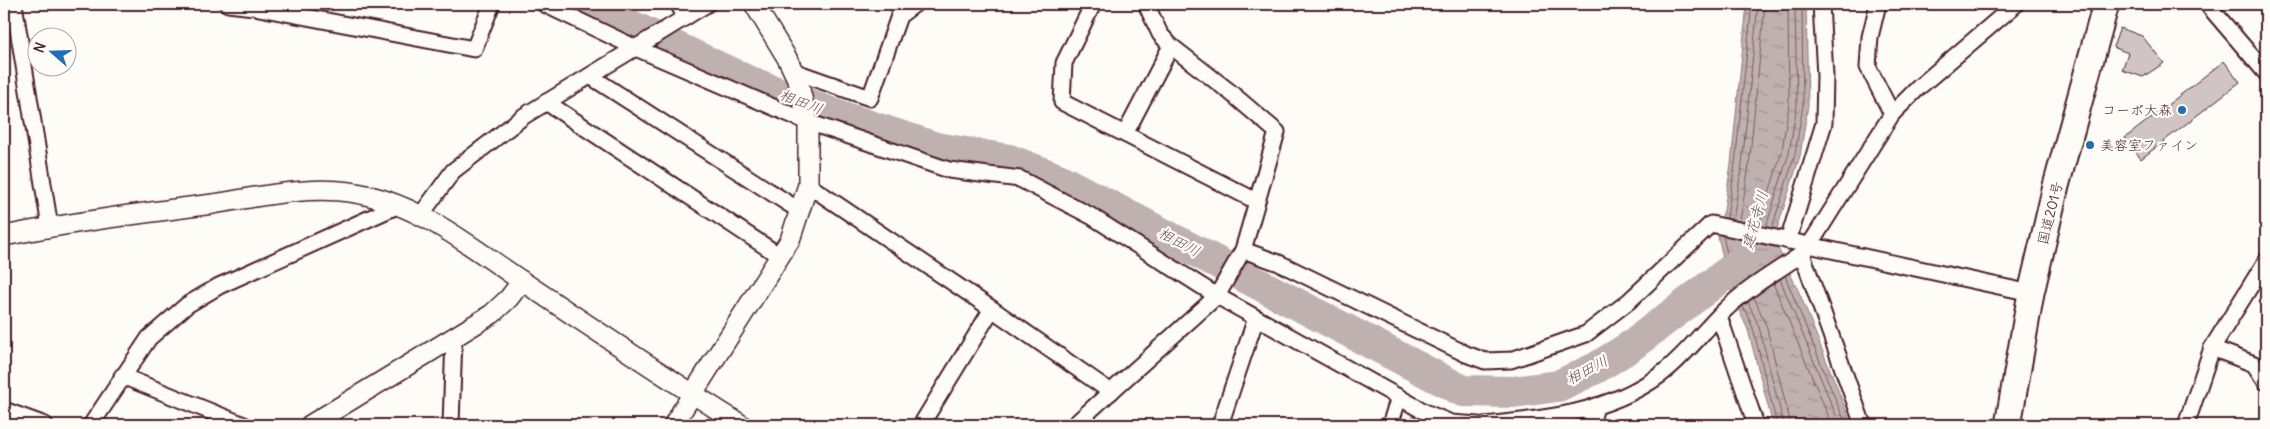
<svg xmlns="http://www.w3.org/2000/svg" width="2270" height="429" font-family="Delius,'Klee One',sans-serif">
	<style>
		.water { fill: url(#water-ripples); stroke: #91777b }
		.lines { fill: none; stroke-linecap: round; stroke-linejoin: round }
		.shore { stroke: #795961; stroke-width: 1 }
		.river { stroke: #c0b1b1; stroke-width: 32 }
		.building { fill: #d0c5c4; stroke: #4a1f2b }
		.minor-casing { stroke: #4a1f2b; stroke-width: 19 }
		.tertiary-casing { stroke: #4a1f2b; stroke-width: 22 }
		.trunk-casing { stroke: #4a1f2b; stroke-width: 29 }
		.minor { stroke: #fdfcf7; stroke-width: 15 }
		.tertiary { stroke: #fdfcf7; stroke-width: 19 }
		.trunk { stroke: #fdfcf7; stroke-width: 25 }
		.poi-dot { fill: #1f6fb2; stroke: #fdfcf7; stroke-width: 2 }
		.labels { text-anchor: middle; stroke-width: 4.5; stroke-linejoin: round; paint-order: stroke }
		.poi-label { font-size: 14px; fill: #4a1f2b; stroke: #fdfcf7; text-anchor: end }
		.street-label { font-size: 14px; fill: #4a1f2b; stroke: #fdfcf7 }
		.water-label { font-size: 15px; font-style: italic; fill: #73525a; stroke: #fdfcf7 }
	</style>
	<defs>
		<pattern id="water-ripples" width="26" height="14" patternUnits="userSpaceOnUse" patternTransform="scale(1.25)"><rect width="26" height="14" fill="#c0b1b1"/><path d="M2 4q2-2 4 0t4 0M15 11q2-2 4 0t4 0" fill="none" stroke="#9e8f90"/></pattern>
	</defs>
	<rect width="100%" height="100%" fill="#fdfcf7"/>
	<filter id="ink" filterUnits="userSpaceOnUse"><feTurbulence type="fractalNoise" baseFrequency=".02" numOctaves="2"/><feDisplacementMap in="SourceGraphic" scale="10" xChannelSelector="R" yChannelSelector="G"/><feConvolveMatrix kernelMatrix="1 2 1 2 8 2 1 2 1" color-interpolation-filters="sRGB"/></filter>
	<g filter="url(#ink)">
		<polygon class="water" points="1747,4 1806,4 1808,105 1800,156 1777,229 1776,244 1799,292 1852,425 1773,425 1748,330 1731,292 1717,232 1724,210 1731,164"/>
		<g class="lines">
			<g class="shore">
				<polyline points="1727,218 1735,164 1752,4"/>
				<polyline points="1733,220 1742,165 1758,4"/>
				<polyline points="1740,221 1749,166 1765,4"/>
				<polyline points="1759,225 1782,151 1789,104 1788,4"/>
				<polyline points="1766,227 1789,153 1797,105 1795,4"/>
				<polyline points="1772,228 1795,154 1803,105 1802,4"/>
				<polyline points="1723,236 1735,289"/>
				<polyline points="1785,276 1846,425"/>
				<polyline points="1780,279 1840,425"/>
				<polyline points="1773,283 1832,425"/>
				<polyline points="1754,297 1766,325 1791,425"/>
				<polyline points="1748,302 1759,327 1784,425"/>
				<polyline points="1743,306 1753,328 1777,425"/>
			</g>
			<polyline class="river" points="585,4 745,80 836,115 936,148 1009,160 1058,179 1463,391 1513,392 1558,386 1596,368 1628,348 1744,260"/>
		</g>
		<g class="building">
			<polygon points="2120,28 2142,36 2164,63 2143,77 2122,70 2128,53 2113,47"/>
			<polygon points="2224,61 2240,82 2141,159 2125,138"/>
		</g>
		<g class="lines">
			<defs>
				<g id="minor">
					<polyline points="14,4 50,227"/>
					<polyline points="228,4 254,7 474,49 492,4"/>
					<polyline points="544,4 636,48 808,122 949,170 1020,179 1091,216 1217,296 1427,413 1451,423 1478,425"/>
					<polyline points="678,4 686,17"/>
					<polyline points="1093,4 1064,63 1062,102 1256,201"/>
					<polyline points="1878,4 1870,37 1868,67 1892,114"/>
					<polyline points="2207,4 2266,73"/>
					<polyline points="793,71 870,98 899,16 915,4"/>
					<polyline points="590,76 800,211"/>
					<polyline points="546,102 780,256"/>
					<polyline points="1125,134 1171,46"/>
					<polyline points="808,185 992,309 921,425"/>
					<polyline points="421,215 453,171 524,116 707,4"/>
					<polyline points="1788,241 1824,123 1825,76 1821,4"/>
					<polyline points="1243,250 1279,263 1466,354 1485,361 1511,360 1586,334 1629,301 1711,224 2031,293"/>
					<polyline points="1802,254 1863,425"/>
					<polyline points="992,309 1111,392"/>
					<polyline points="1719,316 1756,425"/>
					<polyline points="2212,348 2254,364 2266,382"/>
					<polyline points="122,376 244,425"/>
					<polyline points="4,410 45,425"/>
					<polyline points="91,425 149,338 187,305 219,286 399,205"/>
					<polyline points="451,425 454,337"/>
					<polyline points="1074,425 1217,296 1243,250 1277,132 1230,92 1171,46 1160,34 1146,4"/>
					<polyline points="1220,425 1256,318"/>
					<polyline points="1390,425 1399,397"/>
					<path d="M1483 425C1545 419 1608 413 1660 375 1686 356 1704 329 1727 308 1749 287 1777 271 1802 254L1809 246 1892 114 1919 87 2016 4"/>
					<polyline points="1591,425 1596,406"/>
					<polyline points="2186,425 2212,348 2266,261"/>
				</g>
				<g id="tertiary">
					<path d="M4 236C73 222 143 213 213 204 257 197 305 186 350 192 420 202 474 250 531 287 601 334 671 381 742 425"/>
					<polyline points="310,425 492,314 509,298 522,281"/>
					<polyline points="673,425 790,240 808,185 808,122 798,81 787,58 754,4"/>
				</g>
				<polyline id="trunk" points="2008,425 2031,293 2056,186 2106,4"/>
			</defs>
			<use href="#minor" class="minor-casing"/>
			<use href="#tertiary" class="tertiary-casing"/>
			<use href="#trunk" class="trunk-casing"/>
			<use href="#minor" class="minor"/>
			<use href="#tertiary" class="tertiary"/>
			<use href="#trunk" class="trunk"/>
		</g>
	</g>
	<g class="poi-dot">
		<circle cx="2182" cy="110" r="5"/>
		<circle cx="2090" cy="145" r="5"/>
	</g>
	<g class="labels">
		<g class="poi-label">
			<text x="2172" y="115">コーポ大森</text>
			<text x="2100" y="150" text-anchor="start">美容室ファイン</text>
		</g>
		<g class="street-label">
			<text transform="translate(2050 213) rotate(-76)" y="5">国道201号</text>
		</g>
		<g class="water-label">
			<text transform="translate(801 102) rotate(21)" y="5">相田川</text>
			<text transform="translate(1755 220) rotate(-74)" y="5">建花寺川</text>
			<text transform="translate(1179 242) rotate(28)" y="5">相田川</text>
			<text transform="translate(1587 370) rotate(-28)" y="5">相田川</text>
		</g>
	</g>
	<rect width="2270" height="429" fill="none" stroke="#fdfcf7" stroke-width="20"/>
	<rect x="10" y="10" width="2250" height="409" fill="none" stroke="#4a1f2b" stroke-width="2" filter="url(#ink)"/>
	<g transform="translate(52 52) rotate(290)"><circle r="24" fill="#fdfcf7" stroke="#b5a4a5"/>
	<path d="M0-4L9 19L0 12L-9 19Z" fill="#1f6fb2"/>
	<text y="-8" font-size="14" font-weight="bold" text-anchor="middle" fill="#4a1f2b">N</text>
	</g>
</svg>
